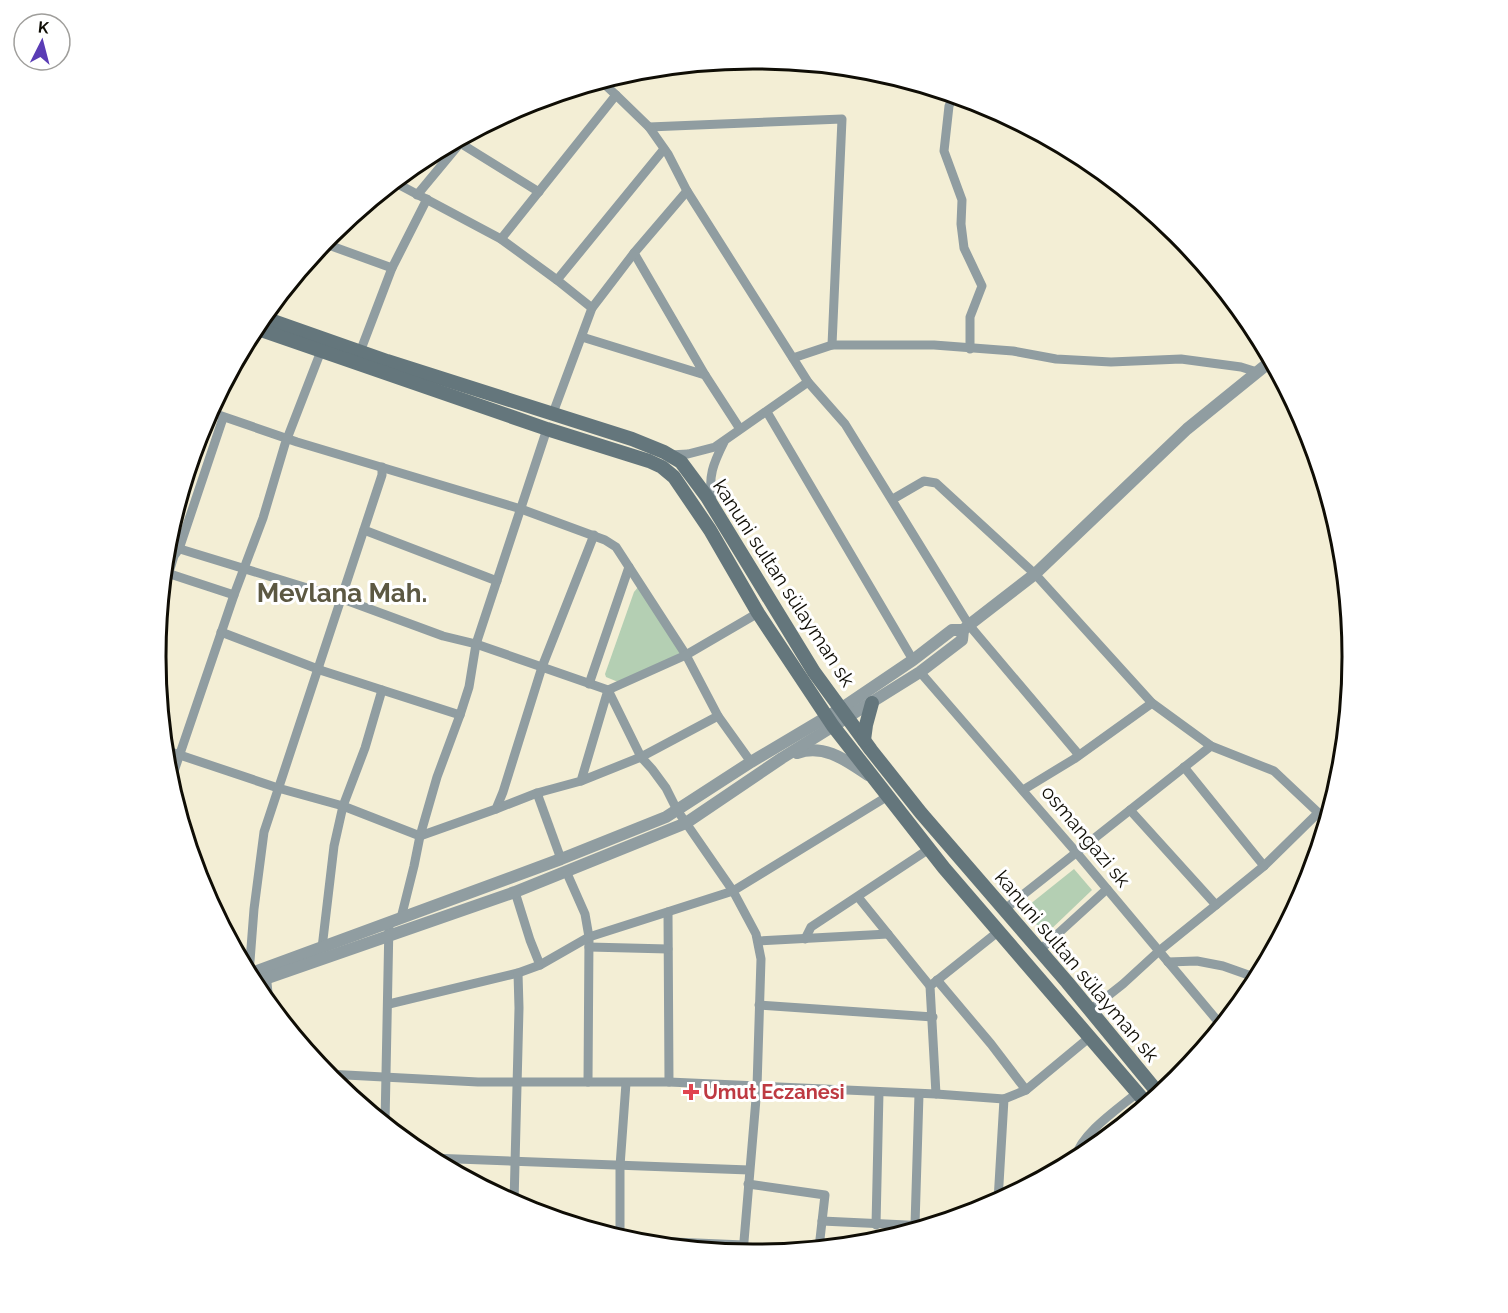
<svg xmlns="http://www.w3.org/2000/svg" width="1508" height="1313" font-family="Raleway,sans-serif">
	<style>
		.green { fill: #b4cfb3 }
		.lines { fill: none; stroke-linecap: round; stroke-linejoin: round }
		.minor { stroke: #909da1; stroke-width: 9 }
		.tertiary { stroke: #909da1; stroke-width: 12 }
		.secondary { stroke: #64767c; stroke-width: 14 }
		.health-dot { fill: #e0444e; stroke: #fff; stroke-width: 2 }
		.labels { text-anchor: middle; stroke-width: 6; stroke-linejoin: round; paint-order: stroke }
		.street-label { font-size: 20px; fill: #0f0d05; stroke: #fff }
		.health-label { font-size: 20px; font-weight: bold; fill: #be3a42; stroke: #fff; text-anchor: start }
		.district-label { font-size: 26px; font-weight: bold; fill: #5c5842; stroke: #fff }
		.rim { fill: none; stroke: #0f0d05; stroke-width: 3 }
	</style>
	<rect width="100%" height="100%" fill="#f3eed5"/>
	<g class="green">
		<polygon points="639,586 682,652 623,684 606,677 605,674 634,592"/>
		<polygon points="1074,869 1092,890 1045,935 1024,909"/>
	</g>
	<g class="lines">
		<g class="minor">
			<polyline points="601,81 616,95"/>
			<polyline points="954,95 949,106 944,151 962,200 961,224 964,248 982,286 970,317 970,349"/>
			<polyline points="649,127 842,119 832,345 793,358"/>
			<polyline points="460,143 539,192"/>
			<polyline points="394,182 501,239 557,280 592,308"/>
			<polyline points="417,195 466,136"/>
			<polyline points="501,239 616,95 649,127 668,154 687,191 808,382 845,424 969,625 1079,755"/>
			<polyline points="323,243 392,268"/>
			<polyline points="557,280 664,149"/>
			<polyline points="582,337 705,375 634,253"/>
			<polyline points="832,345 934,345 1013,351 1056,359 1111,362 1181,359 1241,367 1257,372"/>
			<polyline points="360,352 392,268 427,199"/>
			<polyline points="705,375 740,429"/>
			<polyline points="210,412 297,442 521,509 605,540 616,547 629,567 686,655 718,716 751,762"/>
			<polyline points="767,412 913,660"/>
			<polyline points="553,413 592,308 634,253 687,191"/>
			<polyline points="670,455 688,454 715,447 808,382"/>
			<polyline points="893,499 924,481 936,483 1035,574 1152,703 1211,746 1274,771 1326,820"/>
			<path d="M712 501C708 476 713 464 724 442"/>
			<polyline points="364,530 497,581"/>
			<polyline points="167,545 340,598 443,636 476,644 608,690 641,757 652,769 666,788 677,810 733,891 756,934 761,959 757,1087 743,1253"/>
			<polyline points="164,572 234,595"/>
			<polyline points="162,595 174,556 179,549 223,418"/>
			<polyline points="221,632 323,671 460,715"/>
			<polyline points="920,672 1076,852 1221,1025"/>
			<polyline points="589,684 629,567"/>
			<polyline points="165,750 278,788 343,806 420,836 496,809 503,792 542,667 594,535"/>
			<polyline points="1184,767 1264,866"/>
			<polyline points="581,781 641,757 718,716"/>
			<polyline points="170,783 234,595 263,518 285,444 321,351"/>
			<polyline points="1023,790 1074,759 1152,703"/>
			<polyline points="537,793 561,859"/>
			<polyline points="496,809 537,793 581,781 608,690 686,655 758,613"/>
			<polyline points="566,871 585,914 589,937 588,1082"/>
			<polyline points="515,892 530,940 540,965"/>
			<polyline points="858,897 930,986"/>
			<polyline points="1216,905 1264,866 1318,813"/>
			<polyline points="1005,909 1211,746"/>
			<polyline points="668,912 669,1082"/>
			<polyline points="401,918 414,866 420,836 437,777 460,715 469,687 476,644 547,429"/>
			<polyline points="805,939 811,927 929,849"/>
			<polyline points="759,941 888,934"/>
			<polyline points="589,947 668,949"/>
			<polyline points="322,948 334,846 343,806 365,748 382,690"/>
			<polyline points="1040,950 1107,889"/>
			<polyline points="1168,962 1197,961 1223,966 1257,978"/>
			<polyline points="266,973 269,1003"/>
			<polyline points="249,974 254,909 264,832 382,475 382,467"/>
			<polyline points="937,980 991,1044 1026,1090"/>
			<polyline points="389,1004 518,973 540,965 589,937 733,891 888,796"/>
			<polyline points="759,1005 933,1017"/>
			<polyline points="1090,1010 1123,984 1159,951 1216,905 1130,810"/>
			<polyline points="327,1074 478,1082 669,1082 936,1094 1004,1099"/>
			<polyline points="936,1094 930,986 999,931"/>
			<polyline points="385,1124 389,923"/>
			<polyline points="431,1158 749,1170"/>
			<path d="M1078 1158 1076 1156C1082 1133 1118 1109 1137 1093"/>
			<polyline points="748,1184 825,1195 819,1248"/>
			<polyline points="998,1201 1004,1099 1026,1090 1090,1037"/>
			<polyline points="514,1203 519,1008 518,973"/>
			<polyline points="822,1221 928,1226"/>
			<polyline points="876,1225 879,1092"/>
			<polyline points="915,1225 919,1094"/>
			<polyline points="620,1238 620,1166 626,1083"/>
			<polyline points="627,1240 744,1245"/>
		</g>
		<g class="tertiary">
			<path d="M797 753C824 743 847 761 868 775"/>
			<polyline points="249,974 561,859 666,817 751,762 842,708 913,660 952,630 963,630 969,625 1035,574 1187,429 1271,361"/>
			<polyline points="253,983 515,892 686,823 782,758 920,672 962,640 963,630"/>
		</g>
		<g class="secondary">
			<polyline points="262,317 387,361 632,439 664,452 681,462 707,497 814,672 871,750 921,813 1067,982 1159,1094"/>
			<polyline points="255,328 547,429 649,461 662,467 674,477 710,530 758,613 833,726 944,868 1147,1104"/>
			<polyline points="864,740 866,725 872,703"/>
		</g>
	</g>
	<path class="health-dot" d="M688 1083h6v6h6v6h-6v6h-6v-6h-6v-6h6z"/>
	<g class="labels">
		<g class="street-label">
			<text transform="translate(784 583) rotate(57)" y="7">kanuni sultan sülayman sk</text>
			<text transform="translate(1086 836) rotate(50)" y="7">osmangazi sk</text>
			<text transform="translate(1077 966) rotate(50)" y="7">kanuni sultan sülayman sk</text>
		</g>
		<g class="health-label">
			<text x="703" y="1099">Umut Eczanesi</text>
		</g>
		<g class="district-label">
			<text x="342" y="602">Mevlana Mah.</text>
		</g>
	</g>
	<path d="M0 0H1508V1313H0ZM753 69H755A587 587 0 0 1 1342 656V657A587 587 0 0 1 755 1244H753A587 587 0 0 1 166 657V656A587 587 0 0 1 753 69Z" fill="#fff" fill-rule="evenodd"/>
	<path class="rim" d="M753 69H755A587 587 0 0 1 1342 656V657A587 587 0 0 1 755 1244H753A587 587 0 0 1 166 657V656A587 587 0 0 1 753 69Z"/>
	<g transform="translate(42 42) rotate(6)"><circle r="28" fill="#ffffff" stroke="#9f9e9b" stroke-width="1.5"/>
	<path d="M0-4.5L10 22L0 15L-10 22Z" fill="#5a3cb5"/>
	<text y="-9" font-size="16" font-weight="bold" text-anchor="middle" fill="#0f0d05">K</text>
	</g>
</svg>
